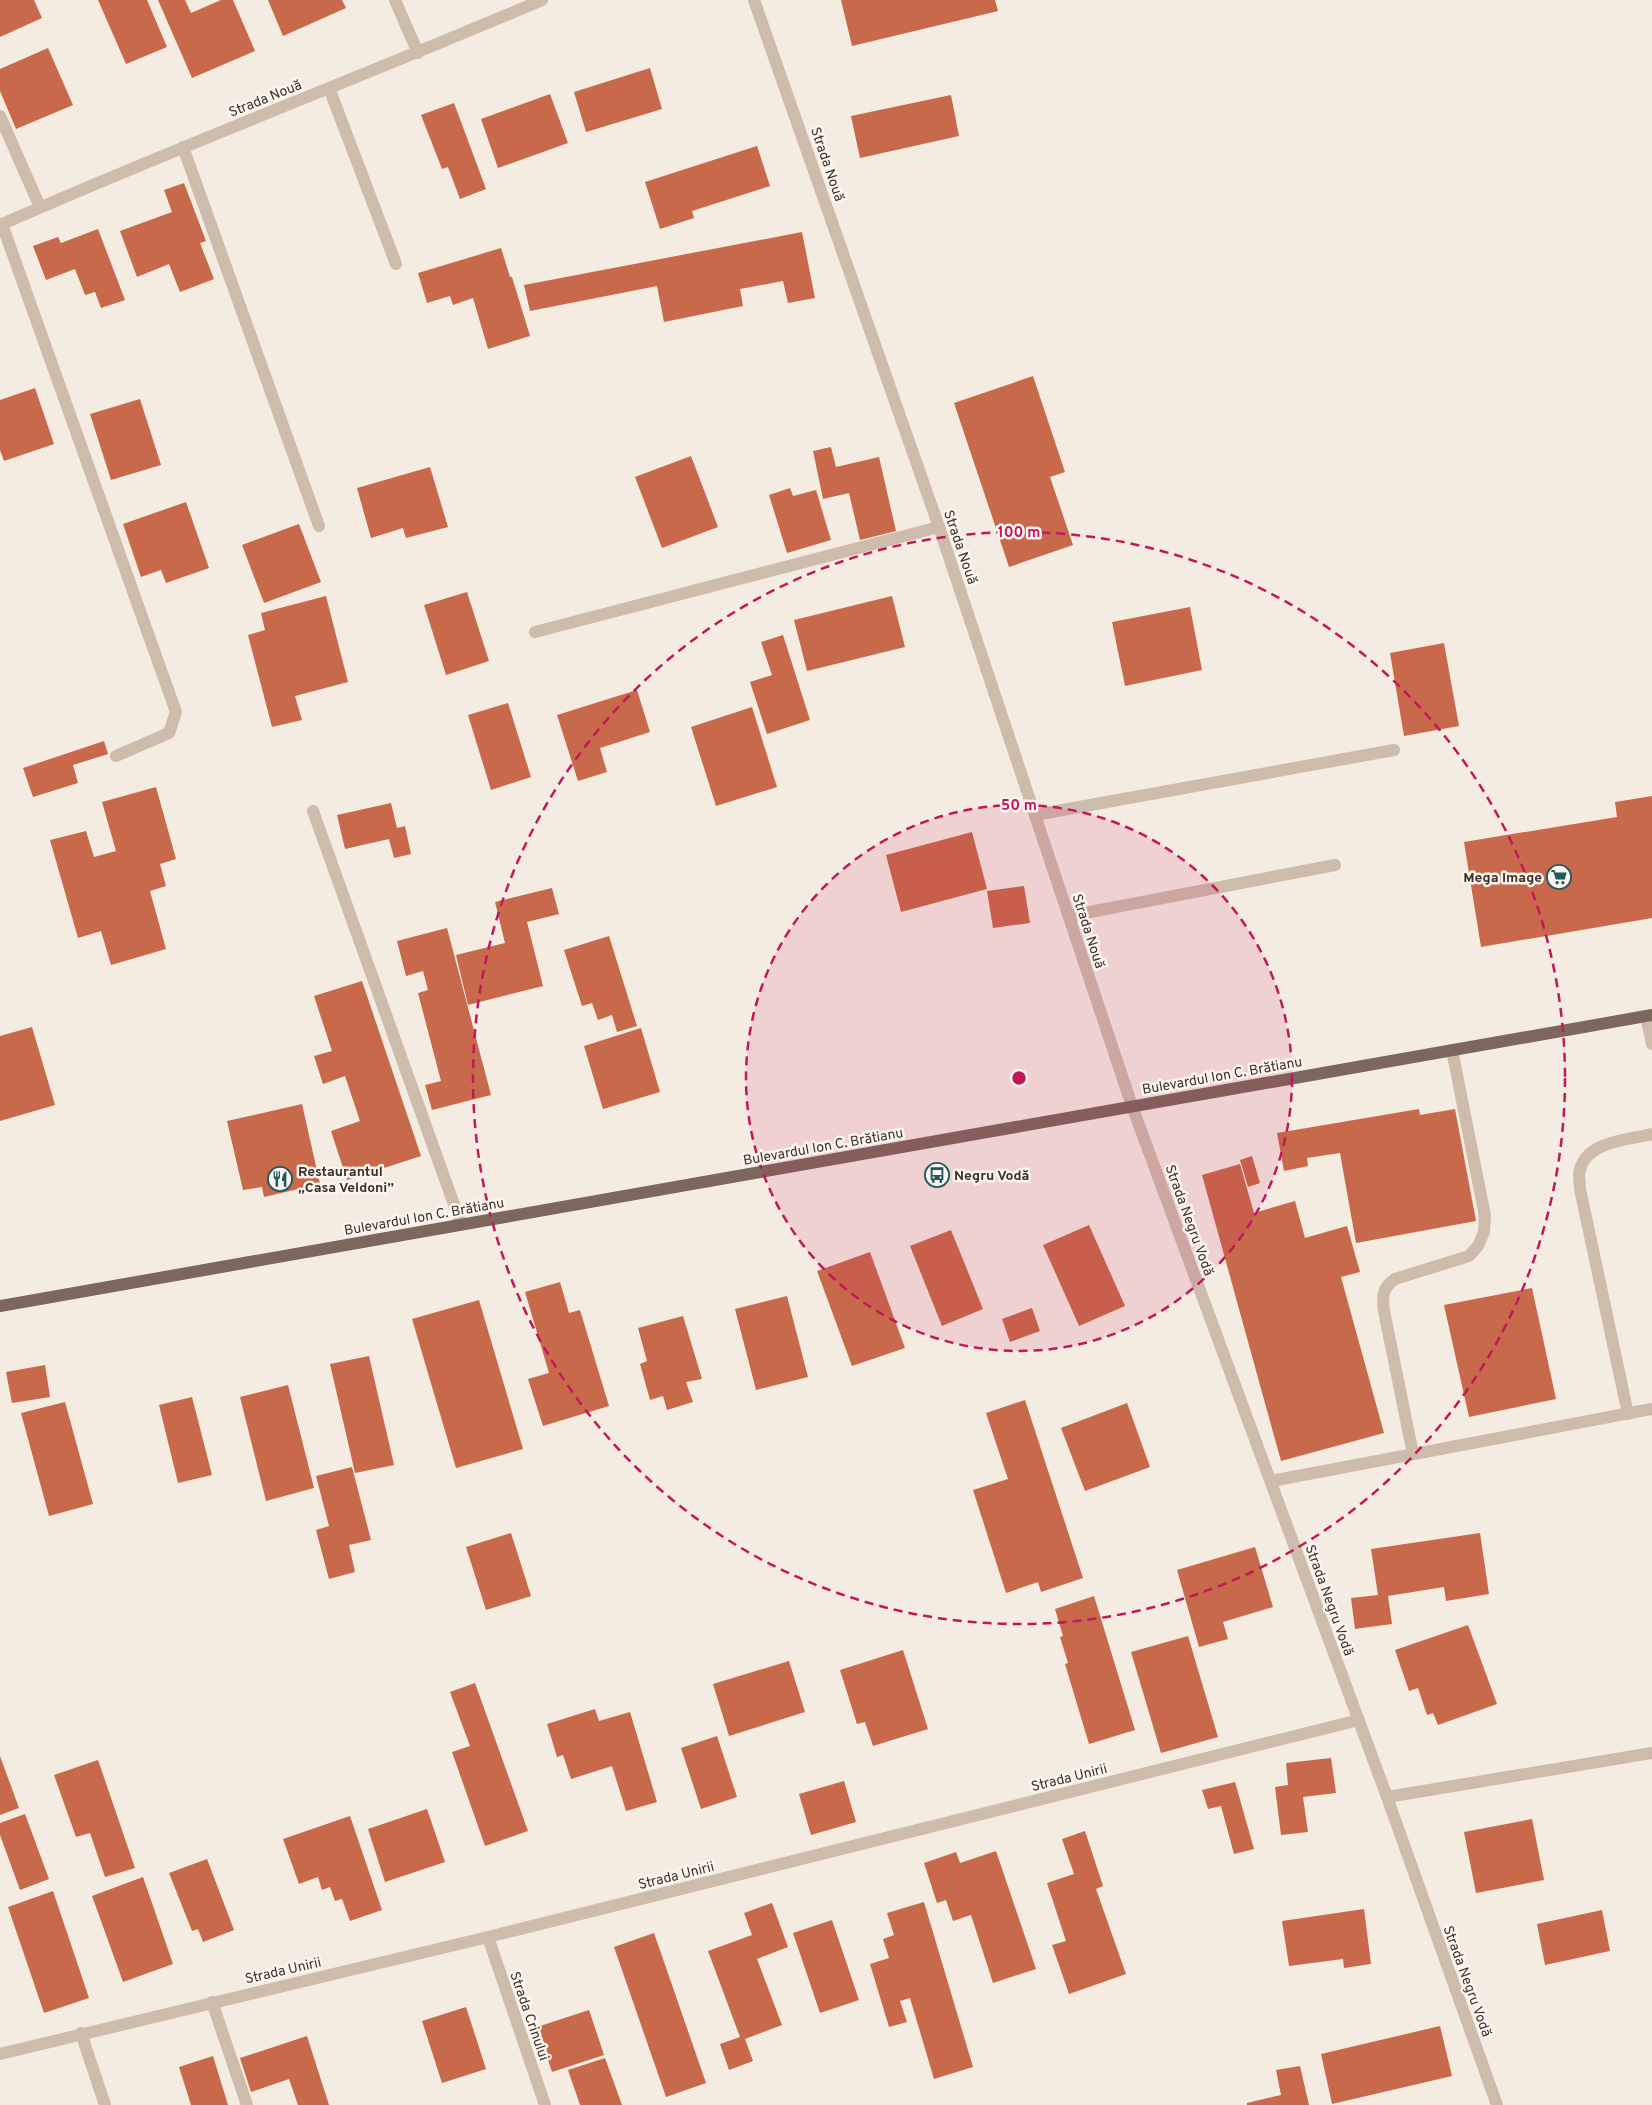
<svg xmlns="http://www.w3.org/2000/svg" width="1652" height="2105" font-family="Overpass,sans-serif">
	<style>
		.building { fill: #c8694b }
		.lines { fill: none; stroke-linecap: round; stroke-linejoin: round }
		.minor { stroke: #cdbbac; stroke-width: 12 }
		.major { stroke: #7d675c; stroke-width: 12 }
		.ring { fill: none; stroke: #c2185b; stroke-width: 2.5; stroke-dasharray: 9 6 }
		.labels { text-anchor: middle; stroke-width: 5; stroke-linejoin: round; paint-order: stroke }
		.street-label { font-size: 14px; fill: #3b302b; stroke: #fbf5ee }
		.poi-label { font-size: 14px; font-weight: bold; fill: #3b302b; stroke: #fbf5ee; text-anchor: start }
		.centre { fill: #c2185b; stroke: #fbf5ee; stroke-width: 2.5 }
		.ring-label { font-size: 15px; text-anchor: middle; font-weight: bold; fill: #c2185b; stroke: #fbf5ee; stroke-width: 5; stroke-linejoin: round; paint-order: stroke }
	</style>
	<rect width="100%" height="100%" fill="#f4ebe1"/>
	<g class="building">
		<polygon points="0,0 34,0 42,18 0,37"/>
		<polygon points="98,0 147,0 167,47 126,64"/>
		<polygon points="158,0 185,0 191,13 221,0 233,0 255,51 192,78"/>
		<polygon points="268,0 342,0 346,8 283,36"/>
		<polygon points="841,0 995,0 998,11 852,46"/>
		<polygon points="48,48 73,105 16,129 0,91 0,69"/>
		<polygon points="650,68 662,109 586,132 574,92"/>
		<polygon points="550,94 568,143 498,168 481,119"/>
		<polygon points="951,95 959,136 860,158 851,116"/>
		<polygon points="454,103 486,189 460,199 448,167 442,169 421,115"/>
		<polygon points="757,146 770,186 692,211 694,218 660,229 645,182"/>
		<polygon points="184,183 206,241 200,243 214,279 180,292 169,264 137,277 120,231 172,212 164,190"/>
		<polygon points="98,229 125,300 101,308 95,292 85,295 75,269 46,280 33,246 58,237 61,243"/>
		<polygon points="802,232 815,298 788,303 783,281 740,289 743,306 664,322 657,286 530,311 524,285"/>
		<polygon points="501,248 510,277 512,277 530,336 488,349 473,298 453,305 450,296 427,303 418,273"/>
		<polygon points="1033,376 1065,472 1050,477 1073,545 1009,567 954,403"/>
		<polygon points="35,388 54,444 4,461 0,450 0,400"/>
		<polygon points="140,399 161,465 111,480 90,414"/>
		<polygon points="831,447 836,467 879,457 896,531 860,540 849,493 823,499 813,451"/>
		<polygon points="691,456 718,527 662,548 635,477"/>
		<polygon points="430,467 448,527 406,538 403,528 371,538 357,488"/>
		<polygon points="790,488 793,496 816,490 831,540 787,553 769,495"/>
		<polygon points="186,502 209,568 166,583 161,570 141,577 123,524"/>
		<polygon points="299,524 321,582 264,603 242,545"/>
		<polygon points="467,592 489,661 446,675 424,605"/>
		<polygon points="326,596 348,682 295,696 302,720 272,727 248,635 265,630 261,613"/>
		<polygon points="892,596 905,647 807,671 794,620"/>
		<polygon points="1190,607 1202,670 1125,686 1112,622"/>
		<polygon points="783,635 810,720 767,734 750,682 772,675 761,642"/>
		<polygon points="1444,643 1459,726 1404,736 1390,653"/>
		<polygon points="637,690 650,732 600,748 607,772 578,781 557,715"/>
		<polygon points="508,703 531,777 491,790 468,715"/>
		<polygon points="752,707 777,787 716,806 691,727"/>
		<polygon points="104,741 108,754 73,765 78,783 33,797 23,768"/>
		<polygon points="156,787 176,859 160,864 166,886 150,891 166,949 111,965 101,931 78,938 50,840 86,831 94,857 116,851 102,802"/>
		<polygon points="1652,796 1652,918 1481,947 1464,842 1617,817 1615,802"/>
		<polygon points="391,803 397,828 405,826 411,854 394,858 389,839 345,849 337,815"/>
		<polygon points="972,832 987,889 901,912 886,855"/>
		<polygon points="1024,886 1030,923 993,928 987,891"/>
		<polygon points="552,888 559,914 527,922 543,986 468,1005 456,955 505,943 495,902"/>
		<polygon points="447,928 491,1095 432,1110 425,1085 441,1081 418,993 428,990 423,971 406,976 397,941"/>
		<polygon points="609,936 637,1026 617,1032 612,1015 598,1020 592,1003 582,1006 564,950"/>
		<polygon points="362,981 421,1156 347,1180 331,1131 360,1121 345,1076 323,1084 314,1056 332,1051 314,996"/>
		<polygon points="32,1027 55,1105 0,1121 0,1036"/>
		<polygon points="641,1028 660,1092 603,1109 584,1046"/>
		<polygon points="302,1104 320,1184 264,1197 262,1187 243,1190 227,1121"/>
		<polygon points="1419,1109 1420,1115 1455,1109 1476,1221 1356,1243 1340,1153 1307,1158 1308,1166 1284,1171 1277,1133"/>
		<polygon points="1252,1156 1260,1183 1248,1187 1240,1160"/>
		<polygon points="1240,1164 1254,1213 1295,1201 1305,1238 1347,1226 1360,1272 1341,1277 1384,1433 1281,1461 1202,1175"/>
		<polygon points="1089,1225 1125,1306 1079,1326 1043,1245"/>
		<polygon points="951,1230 983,1309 942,1326 910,1246"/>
		<polygon points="870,1252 905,1348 852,1366 817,1271"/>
		<polygon points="560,1282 569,1313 580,1310 609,1406 543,1426 528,1379 549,1373 525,1292"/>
		<polygon points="1532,1288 1556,1399 1469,1417 1444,1305"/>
		<polygon points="787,1296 808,1377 756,1390 735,1309"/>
		<polygon points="479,1300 523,1449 456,1468 412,1319"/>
		<polygon points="1032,1308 1040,1331 1010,1342 1002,1319"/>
		<polygon points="683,1316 702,1379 686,1382 693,1402 667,1410 663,1396 650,1400 640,1364 647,1361 638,1328"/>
		<polygon points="369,1356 394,1465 355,1473 330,1364"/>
		<polygon points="45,1365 50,1397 12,1403 6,1372"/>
		<polygon points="288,1385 314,1488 266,1501 240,1397"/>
		<polygon points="192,1397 212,1475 178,1483 159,1405"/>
		<polygon points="1025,1400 1083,1578 1041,1592 1038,1582 1006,1593 973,1490 1008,1479 986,1413"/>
		<polygon points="65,1402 93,1504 49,1516 21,1413"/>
		<polygon points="1127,1403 1150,1467 1085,1491 1061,1428"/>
		<polygon points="352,1467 371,1540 349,1545 355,1572 329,1579 316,1530 329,1526 316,1476"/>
		<polygon points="511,1533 531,1596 486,1610 466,1547"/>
		<polygon points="1480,1533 1489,1594 1446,1601 1444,1587 1388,1596 1392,1624 1355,1629 1351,1598 1378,1595 1371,1549"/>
		<polygon points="1255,1547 1273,1607 1223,1622 1228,1639 1199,1647 1177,1570"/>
		<polygon points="1094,1596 1135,1730 1089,1744 1065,1664 1068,1663 1060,1637 1063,1636 1055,1609"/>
		<polygon points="1468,1625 1497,1704 1438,1725 1433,1713 1427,1715 1418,1688 1409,1691 1395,1650"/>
		<polygon points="1188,1636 1218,1737 1161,1753 1131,1652"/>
		<polygon points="903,1650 928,1729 873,1746 865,1722 857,1724 840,1670"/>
		<polygon points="789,1661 805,1712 729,1736 713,1684"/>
		<polygon points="475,1683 528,1831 485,1846 452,1752 470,1746 450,1692"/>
		<polygon points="595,1709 599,1721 630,1712 657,1802 626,1811 612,1766 571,1779 563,1755 557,1757 547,1724"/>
		<polygon points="717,1736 737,1797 701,1809 681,1748"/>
		<polygon points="0,1756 19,1808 0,1815"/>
		<polygon points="1331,1758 1336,1793 1303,1797 1308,1832 1281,1835 1275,1787 1288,1785 1286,1763"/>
		<polygon points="98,1760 135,1868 105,1877 90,1833 76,1837 54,1775"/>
		<polygon points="844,1781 856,1822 811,1835 799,1794"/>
		<polygon points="1235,1782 1254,1849 1234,1854 1221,1806 1208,1809 1202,1790"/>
		<polygon points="427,1809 445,1862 385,1882 368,1829"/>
		<polygon points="25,1814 49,1879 20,1890 0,1835 0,1823"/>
		<polygon points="350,1816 382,1910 350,1921 342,1899 335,1901 330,1887 322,1890 318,1877 299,1884 283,1839"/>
		<polygon points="1532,1819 1544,1880 1476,1893 1464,1832"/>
		<polygon points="1085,1831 1103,1886 1096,1889 1126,1974 1069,1994 1052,1945 1066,1941 1047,1883 1074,1874 1062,1839"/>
		<polygon points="996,1851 1036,1969 993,1983 971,1915 953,1921 946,1900 937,1903 924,1863 956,1852 960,1863"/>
		<polygon points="207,1859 234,1930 203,1942 198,1929 192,1931 169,1873"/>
		<polygon points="143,1877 173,1964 123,1982 92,1896"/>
		<polygon points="53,1891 89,1998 44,2013 8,1907"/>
		<polygon points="924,1902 973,2067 934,2079 910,1998 900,2001 907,2022 889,2027 870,1964 889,1958 883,1939 894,1935 887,1913"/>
		<polygon points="772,1903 788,1947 757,1959 782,2025 745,2039 753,2061 729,2070 720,2044 740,2037 708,1951 752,1935 744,1913"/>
		<polygon points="1364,1909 1371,1964 1344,1968 1343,1959 1289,1966 1282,1921"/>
		<polygon points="1602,1910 1610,1951 1545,1965 1537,1924"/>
		<polygon points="832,1920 859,2000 820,2013 793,1933"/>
		<polygon points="654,1933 706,2083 666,2097 614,1947"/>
		<polygon points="466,2007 486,2069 442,2083 422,2021"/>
		<polygon points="589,2010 604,2055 552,2072 537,2027"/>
		<polygon points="1440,2026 1452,2076 1332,2104 1321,2054"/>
		<polygon points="307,2036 329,2105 298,2105 289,2079 251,2092 240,2058"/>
		<polygon points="213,2056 228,2105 191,2105 179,2067"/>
		<polygon points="605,2058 622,2105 580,2105 568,2070"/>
		<polygon points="1300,2066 1309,2105 1247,2105 1247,2103 1281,2095 1276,2070"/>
	</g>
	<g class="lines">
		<g class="minor">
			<polyline points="395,0 418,53"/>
			<polyline points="754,0 939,527 1132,1106 1387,1797 1497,2105"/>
			<polyline points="329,88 396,264"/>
			<polyline points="0,116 40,207"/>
			<polyline points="183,147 319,526"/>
			<polyline points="2,224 176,712 169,733 116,756"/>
			<path d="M0 225C179 146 362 77 542 0"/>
			<polyline points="535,632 939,527"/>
			<polyline points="313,811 461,1224"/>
			<polyline points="1035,815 1394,750"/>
			<polyline points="1069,916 1335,865"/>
			<polyline points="1646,1016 1652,1044"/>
			<path d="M1628 1414 1580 1189C1580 1182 1578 1175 1580 1169 1588 1141 1628 1140 1652 1134"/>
			<path d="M1413 1454 1384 1311C1382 1297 1382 1288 1395 1279L1469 1256 1478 1246 1484 1232 1485 1216 1452 1050"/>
			<polyline points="1271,1481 1652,1409"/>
			<polyline points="1387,1797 1652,1753"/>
			<polyline points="488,1937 545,2105"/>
			<polyline points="212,2002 247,2105"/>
			<polyline points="81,2033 105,2105"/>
			<polyline points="0,2054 488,1937 1359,1720"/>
		</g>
		<polyline class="major" points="0,1306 1652,1015"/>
	</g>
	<circle cx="1019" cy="1078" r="273" fill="#c2185b" fill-opacity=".12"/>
	<g class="ring">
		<circle cx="1019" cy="1078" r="273"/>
		<circle cx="1019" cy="1078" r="546"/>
	</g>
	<defs>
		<symbol id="supermarket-ring" viewBox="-11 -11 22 22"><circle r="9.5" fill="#fbf5ee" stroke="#1f5a5e" stroke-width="1.5"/><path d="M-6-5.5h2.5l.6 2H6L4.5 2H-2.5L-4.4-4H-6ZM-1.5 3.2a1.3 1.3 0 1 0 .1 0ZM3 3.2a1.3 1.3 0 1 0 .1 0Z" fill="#1f5a5e"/></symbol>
		<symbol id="bus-ring" viewBox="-11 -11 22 22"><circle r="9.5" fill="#fbf5ee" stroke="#1f5a5e" stroke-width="1.5"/><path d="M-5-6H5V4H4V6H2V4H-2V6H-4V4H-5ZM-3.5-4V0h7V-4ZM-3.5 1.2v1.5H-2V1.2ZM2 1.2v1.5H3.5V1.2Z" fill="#1f5a5e"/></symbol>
		<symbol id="restaurant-ring" viewBox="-11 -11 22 22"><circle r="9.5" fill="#fbf5ee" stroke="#1f5a5e" stroke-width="1.5"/><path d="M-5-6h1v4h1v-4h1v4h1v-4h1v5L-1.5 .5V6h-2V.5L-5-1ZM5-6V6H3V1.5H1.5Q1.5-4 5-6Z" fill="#1f5a5e"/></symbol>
	</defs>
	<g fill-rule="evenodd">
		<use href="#supermarket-ring" x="1545" y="863" width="28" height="28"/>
		<use href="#bus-ring" x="923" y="1161" width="28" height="28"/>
		<use href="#restaurant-ring" x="266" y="1165" width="28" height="28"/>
	</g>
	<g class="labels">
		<g class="street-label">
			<text transform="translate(265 98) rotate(-22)" y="5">Strada Nouă</text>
			<text transform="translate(828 164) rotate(71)" y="5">Strada Nouă</text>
			<text transform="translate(961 547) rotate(71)" y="5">Strada Nouă</text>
			<text transform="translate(1089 931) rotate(72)" y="5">Strada Nouă</text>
			<text transform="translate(1222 1075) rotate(-10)" y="5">Bulevardul Ion C. Brătianu</text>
			<text transform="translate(823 1146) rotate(-10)" y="5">Bulevardul Ion C. Brătianu</text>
			<text transform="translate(424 1216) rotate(-10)" y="5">Bulevardul Ion C. Brătianu</text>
			<text transform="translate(1190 1220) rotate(70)" y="5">Strada Negru Vodă</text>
			<text transform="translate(1330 1600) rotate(70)" y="5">Strada Negru Vodă</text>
			<text transform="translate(1069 1777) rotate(-14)" y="5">Strada Unirii</text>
			<text transform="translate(676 1875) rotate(-14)" y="5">Strada Unirii</text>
			<text transform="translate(283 1970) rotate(-13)" y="5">Strada Unirii</text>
			<text transform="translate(1468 1981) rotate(70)" y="5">Strada Negru Vodă</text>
			<text transform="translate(530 2016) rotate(71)" y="5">Strada Crinului</text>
		</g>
		<g class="poi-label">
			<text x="1542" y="882" text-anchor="end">Mega Image</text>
			<text x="298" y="1176">Restaurantul<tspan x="298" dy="16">„Casa Veldoni”</tspan></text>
			<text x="954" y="1180">Negru Vodă</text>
		</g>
	</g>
	<circle cx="1019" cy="1078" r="8" class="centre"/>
	<g class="ring-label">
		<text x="1019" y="537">100 m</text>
		<text x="1019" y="810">50 m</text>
	</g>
</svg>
